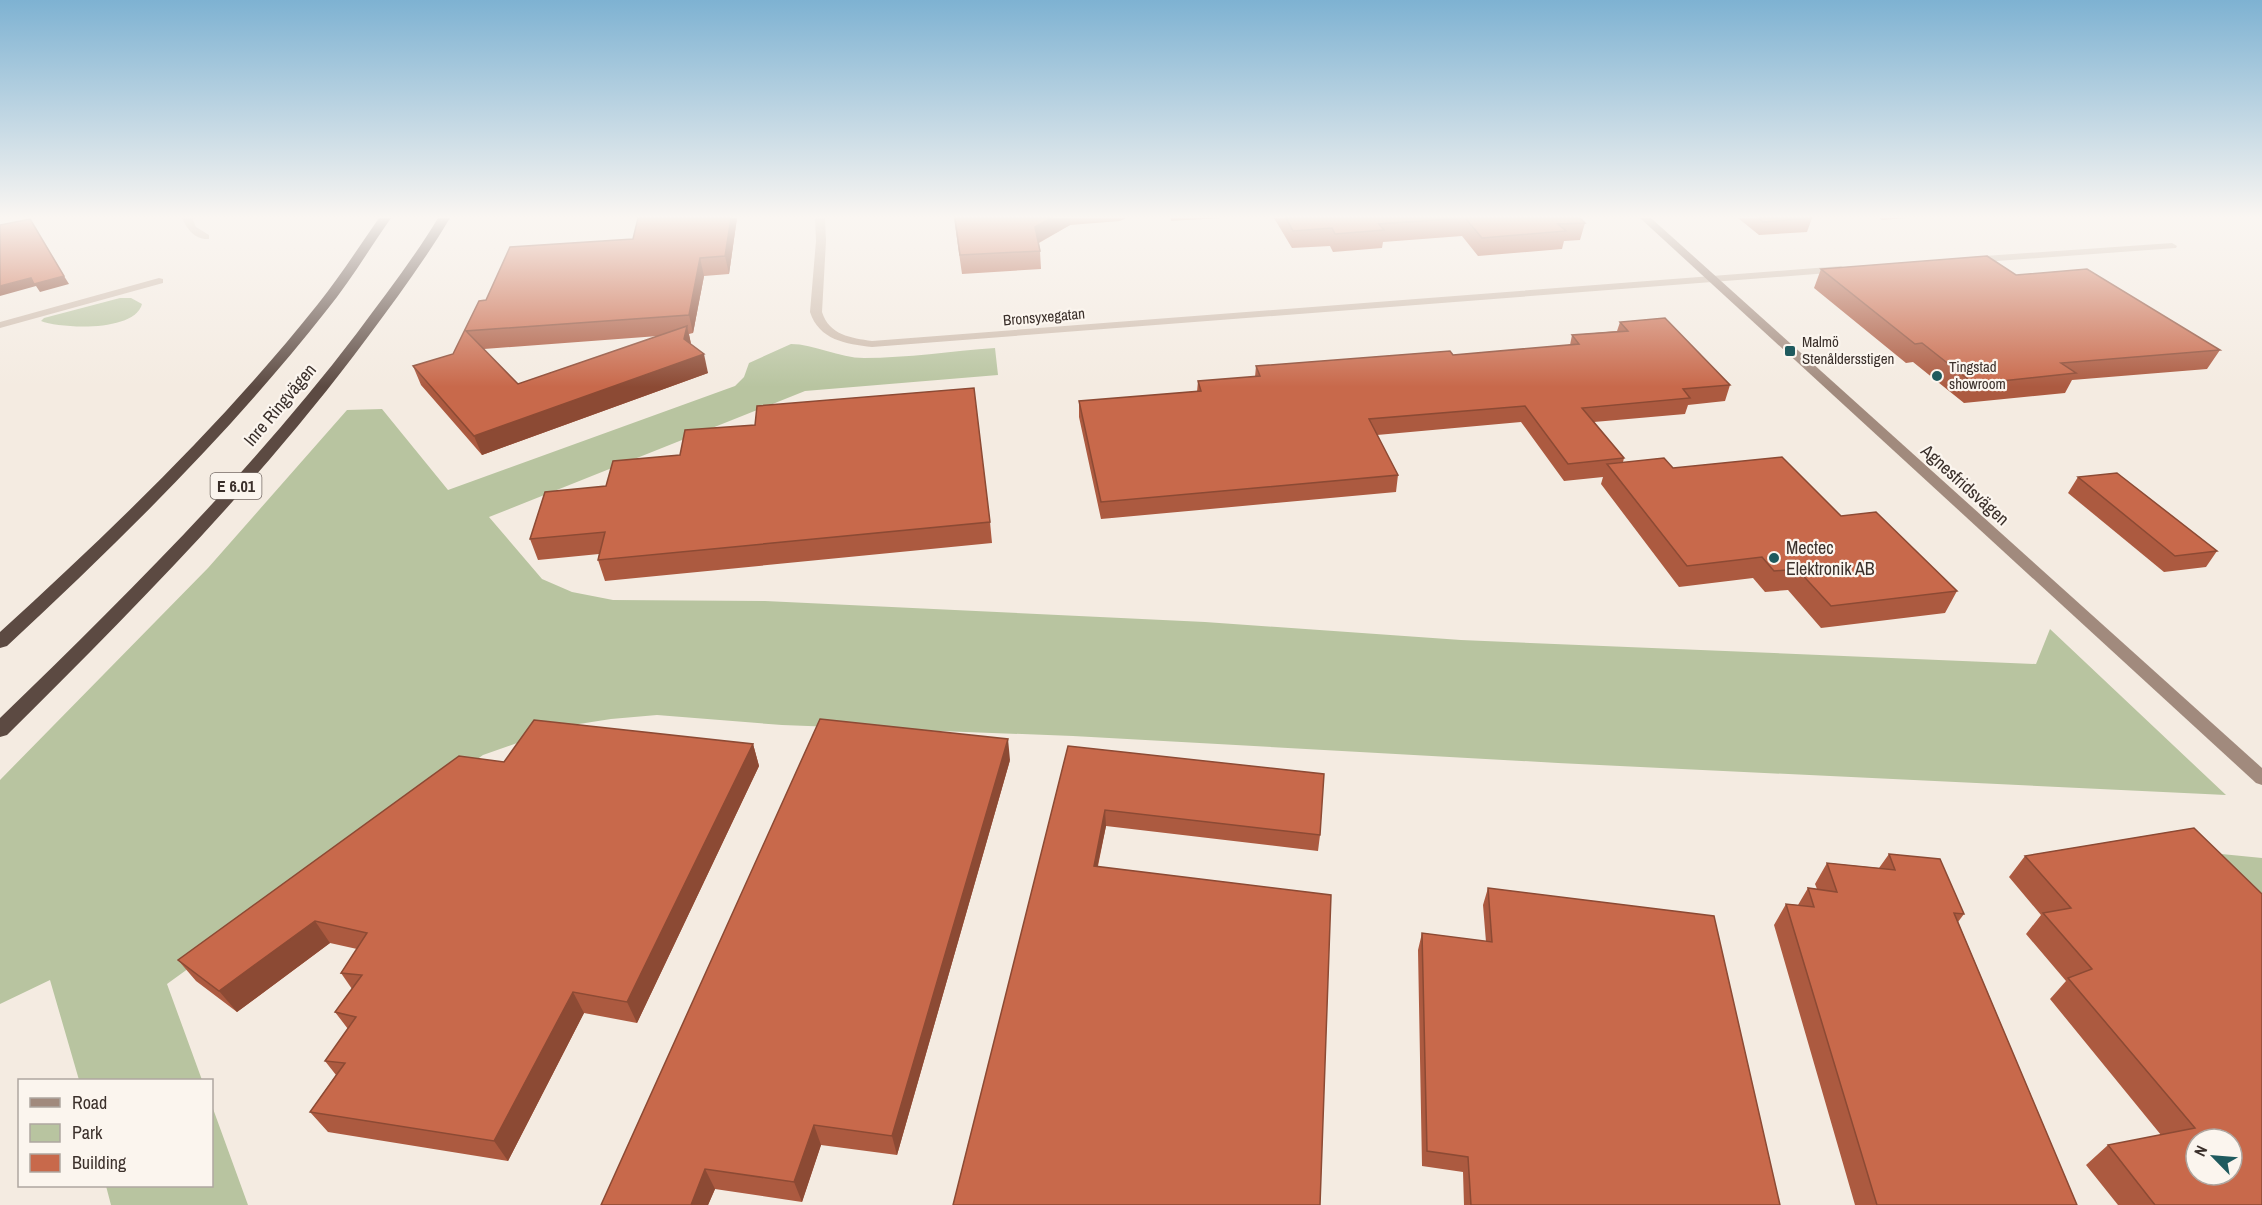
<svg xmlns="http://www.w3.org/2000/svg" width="2262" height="1205" font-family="'Archivo Narrow',sans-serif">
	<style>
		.green { fill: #b8c4a0 }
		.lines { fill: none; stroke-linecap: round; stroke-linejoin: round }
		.street { fill: #cdbbac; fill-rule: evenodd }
		.secondary { fill: #a18a7d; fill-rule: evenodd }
		.highway { fill: #5c4a42; fill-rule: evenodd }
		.wall { fill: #ac5a40; fill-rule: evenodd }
		.shaded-wall { fill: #8c4a34 }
		.building { fill: #c8694b; stroke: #8c4a34; stroke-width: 1.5; fill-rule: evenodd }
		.poi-dot { fill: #1f5a5e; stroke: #fbf5ee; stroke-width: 2 }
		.labels { text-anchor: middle; stroke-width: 4.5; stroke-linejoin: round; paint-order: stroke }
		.far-street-label { font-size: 15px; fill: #3b302b; stroke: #fbf5ee }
		.far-poi-label { font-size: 15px; fill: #3b302b; stroke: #fbf5ee; text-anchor: start }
		.shield { fill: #fbf5ee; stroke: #756b66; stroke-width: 1.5 }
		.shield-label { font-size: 16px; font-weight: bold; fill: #3b302b }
		.street-label { font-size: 18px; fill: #3b302b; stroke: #fbf5ee }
		.poi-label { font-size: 18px; fill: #3b302b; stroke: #fbf5ee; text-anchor: start }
	</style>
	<rect width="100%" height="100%" fill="#f4ebe1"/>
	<g class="green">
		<path d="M120 298H131L142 304C135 332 62 329 41 321L44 318Z"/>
		<path d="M791 344C814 344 839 358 864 358 907 358 952 351 995 348L998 375 805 391 489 517 542 579 572 592 613 600 765 601 1205 622 1461 640 2036 664 2050 629 2226 795 1558 763 1073 736 782 725 657 715 611 719 566 726 483 755 167 984 202 1080H79L50 980 0 1004V780L208 568 347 410 382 409 448 490 735 386 744 377 749 363Z"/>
		<polygon points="2191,851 2262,858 2262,921"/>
		<polygon points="212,1106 248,1205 111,1205 106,1186 212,1186"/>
	</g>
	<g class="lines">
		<g class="street">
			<path d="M182 218H192L196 227 209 235V239C195 240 187 229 182 218Z"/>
			<path d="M815 218H825L826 241 822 312C829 335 851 338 872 341L1841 266 1846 269 1841 272 872 347C846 344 819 340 810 312L816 241Z"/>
			<polygon points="2172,243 2177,246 2176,248 1970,263 1965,260 1970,257"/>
			<polygon points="159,278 163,279 163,283 0,328 0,322"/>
		</g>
		<polygon class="secondary" points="1640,218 1651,218 2262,768 2262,785 2256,783"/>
		<g class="highway">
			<path d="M379 218H391C369 249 350 282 326 311 230 433 120 541 7 646L0 648V632C113 529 223 423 318 304 340 276 359 247 379 218Z"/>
			<path d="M438 218H450C425 260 396 299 367 338 260 482 134 609 7 735L0 737V718C126 596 251 472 357 333 385 295 414 258 438 218Z"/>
		</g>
	</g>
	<g class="wall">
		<path d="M737 218 729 274 704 276 693 333 689 334 691 344 708 373 482 455 421 385 413 366 453 354 486 300 633 239ZM658 336 518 384 484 349Z"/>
		<polygon points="954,218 1126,218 1120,221 1070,225 1039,243 1040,251 1041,269 962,274"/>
		<polygon points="1171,218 1220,218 1171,221"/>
		<polygon points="1274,218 1582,218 1581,219 1585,223 1580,240 1564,241 1562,249 1478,256 1462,236 1383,242 1382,248 1333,252 1330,246 1292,248"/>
		<polygon points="1738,218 1812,218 1807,232 1759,235"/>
		<polygon points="1879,218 1905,218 1882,220"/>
		<polygon points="1821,269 2016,275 2220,350 2207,369 2072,380 2065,393 1964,403 1913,362 1906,363 1814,288"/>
		<polygon points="1620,322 1730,385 1725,401 1688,405 1685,414 1594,422 1624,458 1623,462 1673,468 1841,516 1957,591 1945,613 1821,628 1788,590 1765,592 1753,578 1679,587 1601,484 1603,477 1564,481 1521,422 1377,435 1398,475 1396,492 1101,519 1079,417 1079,401 1197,392 1198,381 1255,377 1256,366 1453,355 1570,345 1572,335 1617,331"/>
		<polygon points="2078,477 2217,551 2206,567 2164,572 2068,493"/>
		<polygon points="545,492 990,522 992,543 605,581 598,560 599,554 538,560 530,539"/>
		<polygon points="753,744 759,766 637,1023 584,1013 508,1161 328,1132 310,1112 336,1075 325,1061 348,1029 335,1012 352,989 341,973 357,949 330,943 237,1012 196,981 178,960 504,762"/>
		<polygon points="1068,746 1320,835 1318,851 1106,826 1098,866 953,1205"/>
		<polygon points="1010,760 897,1155 821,1145 802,1202 715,1189 708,1205 601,1205"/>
		<polygon points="2194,828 2262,1205 2118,1205 2086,1165 2108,1145 2161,1135 2050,999 2066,981 2026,934 2041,915 2009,877 2025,856"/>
		<polygon points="1889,854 1964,914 1958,922 2077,1205 1855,1205 1774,925 1786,904 1798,905 1808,888 1817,889 1815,884 1827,863 1879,868"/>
		<polygon points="1488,888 1780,1205 1464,1205 1463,1172 1422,1166 1418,950 1422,933 1486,942 1483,905"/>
	</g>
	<g class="shaded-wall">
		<polygon points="731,218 737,218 729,274 725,256"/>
		<polygon points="1051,218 1070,218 1070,225 1036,244 1035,227"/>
		<polygon points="700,258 704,276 693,333 689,315"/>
		<polygon points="64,276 69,284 40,292 36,286 0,296 0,286 31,278"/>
		<polygon points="687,326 691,344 684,339"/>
		<polygon points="704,354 708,373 482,455 474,436"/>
		<polygon points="1008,739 1010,760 897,1155 892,1136"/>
		<polygon points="753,744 759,766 637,1023 627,1002"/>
		<polygon points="1105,810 1106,826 1094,882 1094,866"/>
		<polygon points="315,921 330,943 237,1012 219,991"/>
		<polygon points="573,992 584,1013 508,1161 494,1141"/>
		<polygon points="814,1125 821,1145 802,1202 794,1182"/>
		<polygon points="705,1169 715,1189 708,1205 691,1205"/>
	</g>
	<g class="building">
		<polygon points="638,218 731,218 725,256 700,258 689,315 466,331 518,384 687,326 684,339 704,354 474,436 413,366 453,354 479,301 486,300 510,247 633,239"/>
		<polygon points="955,218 1051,218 1035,227 1040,251 960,255"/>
		<polygon points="1286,218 1464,218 1379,224 1384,230 1335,234 1332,228 1293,231"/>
		<polygon points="1465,218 1580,218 1585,223 1558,224 1566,231 1482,238"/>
		<polygon points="1759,218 1812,218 1763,222"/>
		<polygon points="30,219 64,276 34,284 31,278 0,286 0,225"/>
		<polygon points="1987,256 2016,275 2087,269 2220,350 2061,363 2076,373 1974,384 1922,343 1915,344 1821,269"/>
		<polygon points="1665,318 1730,385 1683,389 1690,398 1582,408 1624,458 1568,464 1525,406 1369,419 1398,475 1101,502 1079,401 1201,391 1198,381 1260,376 1256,366 1450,351 1453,355 1579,344 1572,335 1628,331 1620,322"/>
		<polygon points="974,388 990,522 598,560 605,532 530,539 545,492 606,486 613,461 680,455 685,430 755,425 757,406"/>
		<polygon points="1782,457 1841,516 1876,512 1957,591 1831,606 1797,569 1774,571 1762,557 1687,566 1607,464 1664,458 1673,468"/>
		<polygon points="2117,473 2217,551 2175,556 2078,477"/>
		<polygon points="820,719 1008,739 892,1136 814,1125 794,1182 705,1169 691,1205 601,1205"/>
		<polygon points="534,720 753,744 627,1002 573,992 494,1141 310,1112 345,1063 325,1061 356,1017 335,1012 362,975 341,973 367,933 315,921 219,991 178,960 459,756 504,762"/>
		<polygon points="1068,746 1324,774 1320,835 1105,810 1094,866 1331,895 1320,1205 953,1205"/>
		<path d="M2194 828 2262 894V1205H2155L2108 1145 2195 1128 2068 978 2092 969 2043 913 2071 908 2025 856ZM2196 1139H2232V1175H2196Z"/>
		<polygon points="1889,854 1940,859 1964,914 1954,913 2077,1205 1877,1205 1786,904 1814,907 1808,888 1837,892 1827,863 1895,870"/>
		<polygon points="1488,888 1714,916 1780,1205 1471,1205 1468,1157 1427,1151 1422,933 1492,942"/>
	</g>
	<linearGradient id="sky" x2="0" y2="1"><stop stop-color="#7eb2d2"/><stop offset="0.56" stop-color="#faf6f2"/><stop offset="1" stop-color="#faf6f2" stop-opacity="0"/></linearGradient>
	<rect width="2262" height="387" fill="url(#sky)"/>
	<g class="poi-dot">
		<rect x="1784" y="345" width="12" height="12" rx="3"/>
		<circle cx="1937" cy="376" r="6"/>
		<circle cx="1774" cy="558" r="6"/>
	</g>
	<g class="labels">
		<g class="far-street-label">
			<text transform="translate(1044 317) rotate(-5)" y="5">Bronsyxegatan</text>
		</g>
		<g class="far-poi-label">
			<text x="1802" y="347">Malmö<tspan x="1802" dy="17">Stenåldersstigen</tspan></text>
			<text x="1949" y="372">Tingstad<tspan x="1949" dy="17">showroom</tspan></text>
		</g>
		<rect class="shield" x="210.5" y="473" width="51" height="26" rx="4.5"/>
		<g class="shield-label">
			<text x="236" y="492">E 6.01</text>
		</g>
		<g class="street-label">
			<text transform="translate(280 405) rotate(-50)" y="6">Inre Ringvägen</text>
			<text transform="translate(1965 485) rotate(42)" y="6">Agnesfridsvägen</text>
		</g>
		<g class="poi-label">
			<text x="1786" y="554">Mectec<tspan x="1786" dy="21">Elektronik AB</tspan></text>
		</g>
	</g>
	<rect x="18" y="1079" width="195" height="108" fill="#fbf5ee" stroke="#aea6a0" stroke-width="1.5"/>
	<rect x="30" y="1098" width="30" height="9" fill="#a18a7d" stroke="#aea6a0" stroke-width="1.5"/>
	<text x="72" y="1109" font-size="18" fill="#3b302b">Road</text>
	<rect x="30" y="1124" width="30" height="18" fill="#b8c4a0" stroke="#aea6a0" stroke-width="1.5"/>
	<text x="72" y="1139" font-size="18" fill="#3b302b">Park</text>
	<rect x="30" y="1154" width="30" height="18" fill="#c8694b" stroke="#aea6a0" stroke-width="1.5"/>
	<text x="72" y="1169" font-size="18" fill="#3b302b">Building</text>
	<g transform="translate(2214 1157) rotate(295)"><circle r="28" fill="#fbf5ee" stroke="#aea6a0" stroke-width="1.5"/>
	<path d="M0-4.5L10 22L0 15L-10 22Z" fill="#1f5a5e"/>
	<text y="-9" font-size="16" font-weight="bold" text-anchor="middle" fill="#3b302b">N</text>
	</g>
</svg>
